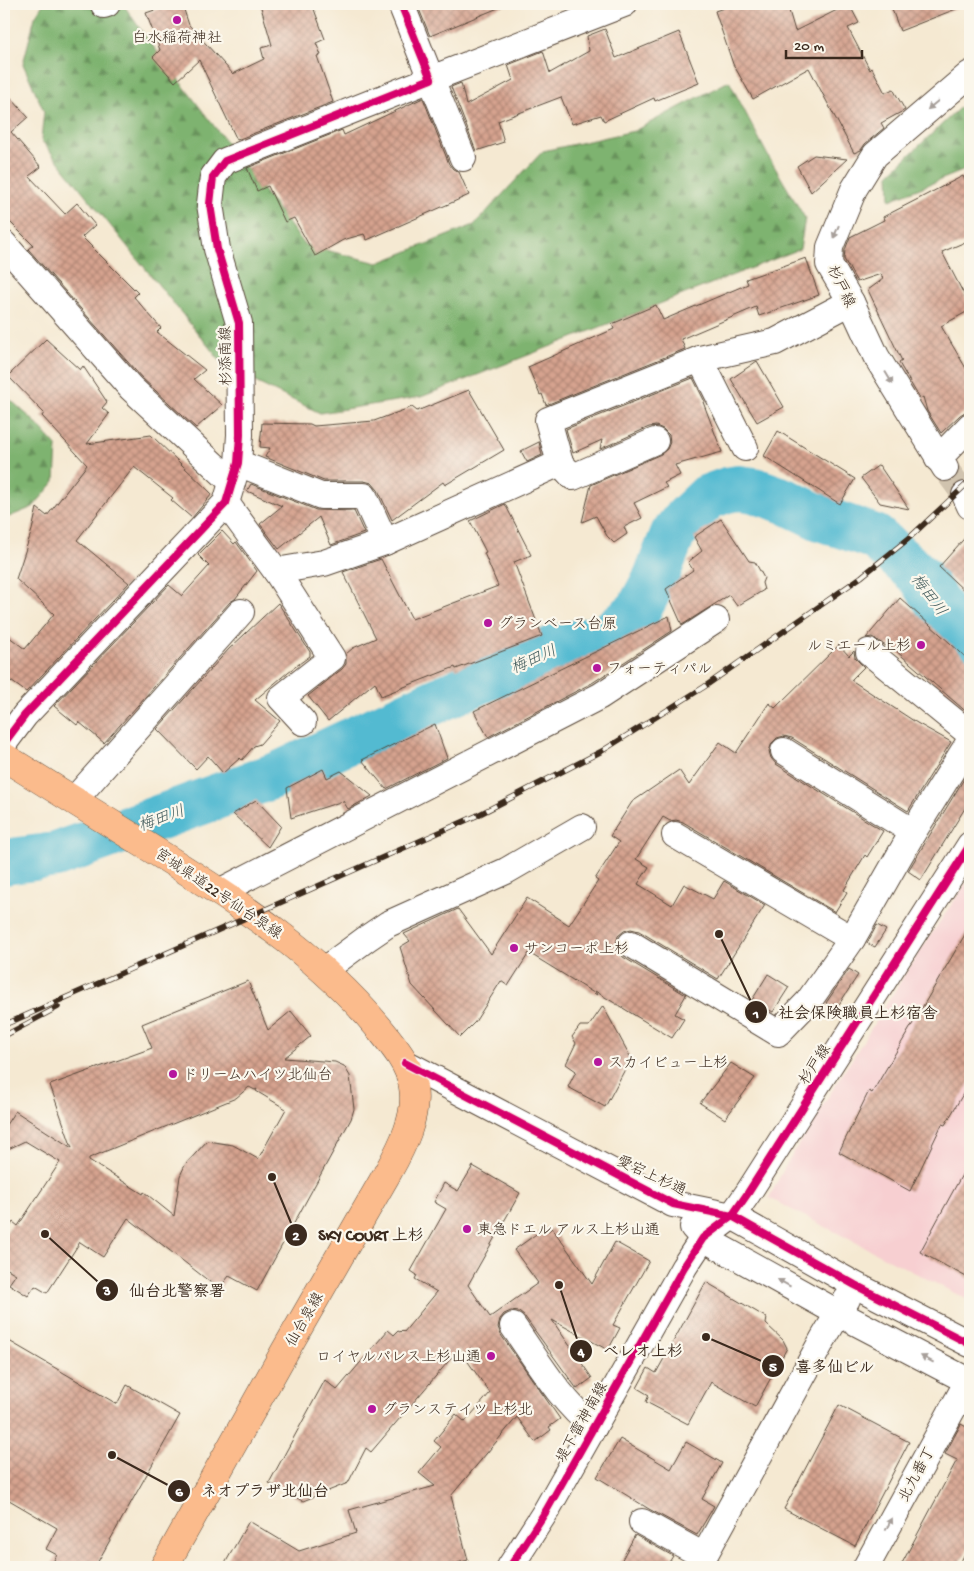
<svg xmlns="http://www.w3.org/2000/svg" width="974" height="1571" font-family="'Gochi Hand','Klee One',sans-serif">
	<style>
		.built { fill: #f7cfd1 }
		.forest { fill: url(#forest-firs); stroke: #5c6e46 }
		.lines { fill: none; stroke-linecap: round; stroke-linejoin: round }
		.river { stroke: #53bad1; stroke-width: 46 }
		.building { fill: url(#building-cross-hatch); fill-rule: evenodd }
		.minor-tunnel { stroke: #d0c3ae; stroke-width: 26; stroke-dasharray: 26 13; stroke-linecap: butt }
		.minor-casing { stroke: #574739; stroke-width: 28 }
		.major-casing { stroke: #574739; stroke-width: 29 }
		.minor { stroke: #fff; stroke-width: 26 }
		.major { stroke: #fbbb8c; stroke-width: 28 }
		.rail-casing { stroke: #3b2a1e; stroke-width: 5.5 }
		.rail { stroke: #fbf7ec; stroke-width: 4; stroke-dasharray: 11; stroke-linecap: butt }
		.cycleway-casing { stroke: #fbf7ec; stroke-width: 11 }
		.cycleway { stroke: #d6006c; stroke-width: 8 }
		.oneway { fill: #a79f9a }
		.poi-dot { fill: #b5179e; stroke: #fbf7ec; stroke-width: 2 }
		.labels { text-anchor: middle; stroke-width: 4.5; stroke-linejoin: round; paint-order: stroke }
		.poi-label { font-size: 15px; fill: #3b2a1e; stroke: #fbf7ec; text-anchor: start }
		.street-label { font-size: 15px; fill: #3b2a1e; stroke: #fbf7ec }
		.water-label { font-size: 16px; font-style: italic; fill: #435c5d; stroke: #fbf7ec }
		.leader { fill: none; stroke: #3b2a1e; stroke-width: 2 }
		.callout-dot { fill: #3b2a1e; stroke: #fbf7ec; stroke-width: 2 }
		.mark-label { font-size: 15px; text-anchor: middle; font-weight: bold; fill: #fff }
		.callout-label { font-size: 16px; text-anchor: middle; font-weight: bold; fill: #3b2a1e; stroke: #fbf7ec; stroke-width: 4.5; stroke-linejoin: round; paint-order: stroke }
	</style>
	<defs>
		<pattern id="forest-firs" width="22" height="20" patternUnits="userSpaceOnUse" patternTransform="scale(1.25)"><rect width="22" height="20" fill="#7eb36f"/><path d="M5 1l3.5 6h-7zM16 11l3.5 6h-7z" fill="#68925b"/></pattern>
		<pattern id="building-cross-hatch" width="8" height="8" patternUnits="userSpaceOnUse" patternTransform="scale(1.25)"><rect width="8" height="8" fill="#d6a38f"/><path d="M0 0l8 8M0 8l8-8" fill="none" stroke="#af8574"/></pattern>
	</defs>
	<rect width="100%" height="100%" fill="#fbf7ec"/>
	<filter id="ink" filterUnits="userSpaceOnUse"><feTurbulence type="fractalNoise" baseFrequency=".02" numOctaves="2"/><feDisplacementMap in="SourceGraphic" scale="10" xChannelSelector="R" yChannelSelector="G"/><feConvolveMatrix kernelMatrix="1 2 1 2 8 2 1 2 1" color-interpolation-filters="sRGB"/></filter>
	<filter id="wash" filterUnits="userSpaceOnUse"><feTurbulence type="fractalNoise" baseFrequency=".0096" numOctaves="4" result="noise"/><feDisplacementMap in="SourceGraphic" scale="20" xChannelSelector="R" yChannelSelector="G"/><feGaussianBlur stdDeviation="1.12" result="paint"/><feColorMatrix in="noise" values="0 0 0 0 0 0 0 0 0 0 0 0 0 0 0 0 0 1.4 0 .05"/><feComposite in="paint" operator="in"/></filter>
	<g filter="url(#wash)">
		<rect width="100%" height="100%" fill="#f5e9d2"/>
		<polygon class="built" points="970,877 970,1301 769,1198 788,1161 916,957"/>
		<g class="forest">
			<polygon points="43,4 123,4 143,33 305,245 378,263 474,225 543,151 634,131 729,81 767,154 805,218 800,249 421,397 320,413 226,368 41,140 44,111 23,64 35,17"/>
			<polygon points="970,98 970,168 890,200 889,174"/>
			<polygon points="4,394 33,420 57,447 55,481 33,507 4,519"/>
		</g>
		<g class="lines">
			<polyline class="river" points="4,862 56,855 279,774 427,705 557,647 607,636 638,611 656,577 673,534 683,521 708,497 727,490 739,488 754,490 785,501 820,518 875,537 921,577 946,616 970,637"/>
		</g>
		<g id="blocks">
			<g class="building">
				<polygon points="172,4 182,4 189,25 233,74 264,59 261,48 272,45 260,4 312,4 325,39 316,43 321,55 317,56 333,102 237,140 199,60 175,82 153,57 160,50 146,13"/>
				<polygon points="417,4 508,4 430,36"/>
				<polygon points="735,4 787,4 795,31 849,4 859,23 848,28 870,70 872,68 885,93 893,89 905,110 881,123 884,128 865,144 861,150 854,153 809,68 753,99 733,64 715,11"/>
				<polygon points="890,4 966,4 966,5 900,31"/>
				<polygon points="605,29 616,58 679,32 699,83 655,101 654,98 604,121 601,115 572,124 561,97 498,121 504,142 476,151 451,87 461,83 466,105 513,80 508,65 543,51 550,73 589,51 587,36"/>
				<polygon points="4,90 28,117 11,132 41,167 29,176 65,214 77,203 95,225 82,237 138,293 134,297 161,328 157,332 205,370 194,379 222,405 196,428 142,378 28,249 33,245 4,216"/>
				<polygon points="423,98 449,164 453,169 459,172 469,195 367,240 364,234 343,240 315,256 294,218 285,222 268,186 257,191 247,168 342,130 344,135"/>
				<polygon points="814,155 847,159 811,192 797,166"/>
				<polygon points="963,176 970,189 970,240 942,252 970,306 970,310 941,326 970,375 970,411 965,412 960,415 941,433 927,411 923,397 920,399 899,363 902,361 868,290 883,279 881,274 857,282 844,259 845,250 850,237 884,220 883,217"/>
				<polygon points="806,258 819,295 759,316 756,307 681,339 685,349 546,405 542,394 540,395 528,367 614,329 612,324 656,305 663,320 748,284 746,279"/>
				<polygon points="46,339 80,370 83,366 107,402 102,408 109,414 87,444 151,435 212,494 192,518 171,500 173,498 134,467 77,540 129,583 26,692 4,676 4,633 25,649 54,614 16,579 32,530 37,508 47,516 87,465 42,416 44,413 8,376"/>
				<polygon points="757,361 784,407 757,422 731,379"/>
				<polygon points="693,378 705,402 703,402 722,452 675,465 680,475 664,483 667,487 634,503 642,518 624,527 627,534 614,543 607,536 596,516 582,522 591,485 661,454 667,449 670,442 669,435 663,429 656,426 649,427 600,449 602,440 573,453 566,429"/>
				<polygon points="469,390 504,450 445,485 443,482 392,520 378,490 372,483 364,481 324,481 265,457 270,448 260,447 262,423 310,424 314,426 374,421 412,407 417,411"/>
				<polygon points="778,431 855,479 840,504 764,456"/>
				<polygon points="539,442 542,455 527,462 521,451"/>
				<polygon points="879,465 909,509 880,503 861,478"/>
				<polygon points="251,484 316,510 354,511 364,533 331,545 319,517 279,549 260,524 282,506 247,491"/>
				<polygon points="505,504 531,555 514,562 542,636 456,669 455,667 381,696 375,682 328,721 308,696 342,669 346,664 346,654 353,648 376,638 343,572 381,559 412,619 498,586 484,553 486,552 470,521"/>
				<polygon points="721,519 749,561 755,562 764,578 762,583 764,590 737,606 729,595 682,625 666,589 693,570 688,562 702,551 694,537"/>
				<polygon points="222,531 234,544 236,542 257,571 235,599 230,602 104,743 79,722 77,725 54,706 169,585 182,596 209,566 198,555"/>
				<polygon points="970,532 970,596 939,567"/>
				<polygon points="900,598 970,661 970,715 888,644 886,646 872,637 866,638"/>
				<polygon points="278,603 310,652 310,656 288,672 255,700 280,721 260,744 254,746 242,760 240,758 223,773 208,756 196,769 157,729 229,649"/>
				<polygon points="669,616 672,631 592,683 488,737 474,711"/>
				<polygon points="839,645 849,656 854,651 855,658 864,667 851,680 917,723 951,742 908,811 792,738 784,736 777,738 772,743 769,751 771,758 776,764 883,831 867,857 865,855 844,890 847,892 835,912 683,822 676,820 670,821 663,817 636,859 649,867 638,884 672,905 684,884 713,899 724,881 765,905 718,979 639,931 631,929 624,931 618,936 616,944 618,951 623,957 686,995 675,1014 684,1019 672,1038 595,991 597,995 529,953 508,986 501,981 475,1022 460,1037 412,985 400,947 410,941 404,934 458,909 491,954 527,898 569,925 598,881 595,879 619,842 610,836 632,802 679,770 689,785 720,742 736,753 769,703 775,708"/>
				<polygon points="435,724 447,758 386,789 362,760"/>
				<polygon points="323,769 327,778 341,771 372,796 348,809 343,801 291,818 287,788"/>
				<polygon points="970,769 970,800 921,880 908,871"/>
				<polygon points="256,800 281,826 268,847 233,814"/>
				<polygon points="877,925 886,930 875,947 867,943"/>
				<polygon points="970,926 970,1082 945,1125 942,1124 910,1191 839,1152 869,1091 872,1093"/>
				<polygon points="849,969 858,975 836,1009 826,1003"/>
				<polygon points="768,974 789,987 773,1012 752,1000"/>
				<path d="M248 981 268 1030 291 1011 311 1036 284 1058 335 1062 344 1066 350 1076 354 1109 351 1119 257 1291 229 1276 219 1289 128 1218 103 1257 80 1242 47 1293 35 1286 28 1296 9 1284 16 1274 4 1267V1236L13 1222 18 1226 60 1162 25 1141 4 1151V1128L15 1111 72 1148 50 1085 152 1048 142 1024ZM249 1087 255 1090 257 1089 256 1091 286 1109 258 1159 233 1145 207 1141 185 1165 180 1176 174 1216 144 1192 143 1194 89 1160V1158L236 1098Z"/>
				<polygon points="603,1006 631,1058 605,1107 568,1087 576,1071 566,1064 576,1043 572,1037 580,1026 589,1026"/>
				<polygon points="731,1063 755,1078 725,1119 700,1103"/>
				<polygon points="970,1160 970,1279 920,1252"/>
				<polygon points="473,1166 520,1193 468,1285 490,1317 538,1283 514,1250 546,1227 548,1231 552,1228 592,1284 615,1242 649,1261 613,1325 620,1328 608,1350 552,1320 592,1378 577,1389 525,1317 519,1312 511,1311 504,1314 500,1319 498,1327 501,1335 560,1419 549,1427 551,1430 535,1442 517,1417 451,1496 468,1560 444,1567 223,1567 249,1521 299,1551 356,1533 349,1510 435,1486 419,1473 441,1447 434,1441 456,1414 465,1422 490,1393 459,1349 371,1452 366,1448 348,1483 303,1501 269,1483 325,1380 337,1390 388,1330 394,1335 398,1331 400,1332 402,1330 404,1332 437,1292 415,1279 417,1275 411,1271 446,1209 434,1202 444,1183 458,1191"/>
				<polygon points="706,1282 767,1318 766,1324 783,1340 787,1348 755,1407 711,1382 688,1424 646,1402 649,1395 637,1388 648,1368 656,1373"/>
				<polygon points="4,1338 117,1404 127,1385 180,1415 95,1567 50,1567 57,1555 46,1549 57,1528 4,1497"/>
				<polygon points="839,1405 909,1442 855,1546 784,1509"/>
				<polygon points="961,1424 970,1429 970,1544 958,1567 900,1567 957,1460 945,1454"/>
				<polygon points="620,1439 671,1469 686,1442 722,1463 702,1499 714,1506 697,1535 649,1509 597,1477"/>
				<polygon points="635,1535 673,1556 666,1567 618,1567"/>
			</g>
		</g>
	</g>
	<g filter="url(#ink)">
		<use href="#blocks" fill-opacity="0" stroke="#574739" stroke-width="1"/>
		<g class="lines">
			<polyline class="minor-tunnel" points="945,468 965,495"/>
			<defs>
				<g id="minor">
					<polyline points="104,5 107,4"/>
					<polyline points="463,158 431,79 624,4"/>
					<polyline points="4,244 131,388 232,482"/>
					<polyline points="700,359 745,448"/>
					<polyline points="938,459 970,426"/>
					<polyline points="238,463 321,496 364,496 385,542"/>
					<polyline points="560,463 573,477 655,441"/>
					<polyline points="945,468 876,356 851,302 829,264 830,247 854,189 875,155 970,74"/>
					<polyline points="965,495 970,506"/>
					<polyline points="226,503 276,571 324,563 385,542 560,463 548,420 700,359 775,342 851,302"/>
					<polyline points="276,571 332,658 281,698 303,722"/>
					<polyline points="869,652 970,734"/>
					<polyline points="4,743 25,715 226,503 238,463 240,435 239,323 217,249 210,204 213,177 225,161 431,79 401,4"/>
					<polyline points="784,751 913,832"/>
					<polyline points="74,800 241,612"/>
					<polyline points="675,835 852,939"/>
					<polyline points="221,891 600,696 716,620"/>
					<polyline points="631,944 778,1033 808,1002 852,939 913,832 970,741"/>
					<polyline points="324,970 366,939 388,924 506,871 582,827"/>
					<polyline points="405,1063 673,1204 732,1216 855,1285 970,1344"/>
					<polyline points="693,1227 703,1238 838,1313 970,1382"/>
					<path d="M513 1326C537 1360 561 1402 594 1427"/>
					<polyline points="642,1522 704,1556"/>
					<polyline points="510,1567 546,1511 684,1267 703,1238 732,1216 748,1193 970,845"/>
					<polyline points="698,1567 823,1339 847,1299"/>
					<polyline points="866,1567 968,1381"/>
				</g>
				<path id="major" d="M4 757C54 788 105 820 155 851 237 902 317 953 379 1028 393 1045 410 1065 413 1087 418 1116 402 1147 388 1172L285 1351 164 1567"/>
			</defs>
			<use href="#minor" class="minor-casing"/>
			<use href="#major" class="major-casing"/>
			<use href="#minor" class="minor"/>
			<use href="#major" class="major"/>
			<defs>
				<g id="rail">
					<polyline points="4,1025 476,816 602,751 704,687 861,577 908,539 970,481"/>
					<polyline points="4,1036 58,1007"/>
				</g>
			</defs>
			<use href="#rail" class="rail-casing"/>
			<use href="#rail" class="rail"/>
			<defs>
				<g id="cycleway">
					<polyline points="4,743 25,715 226,503 238,463 240,435 239,323 217,249 210,204 213,177 225,161 431,79 401,4"/>
					<polyline points="405,1063 673,1204 732,1216 855,1285 970,1344"/>
					<polyline points="510,1567 546,1511 684,1267 703,1238 732,1216 748,1193 970,845"/>
				</g>
			</defs>
			<use href="#cycleway" class="cycleway-casing"/>
			<use href="#cycleway" class="cycleway"/>
		</g>
		<defs><path id="oneway-solid" d="M-6-.8H1V-3.2L6.5 0L1 3.2V.8H-6Z" transform="scale(1.25)"/></defs>
		<g class="oneway">
			<use href="#oneway-solid" transform="translate(933 105) rotate(140)"/>
			<use href="#oneway-solid" transform="translate(836 232) rotate(113)"/>
			<use href="#oneway-solid" transform="translate(889 378) rotate(59)"/>
			<use href="#oneway-solid" transform="translate(784 1283) rotate(-151)"/>
			<use href="#oneway-solid" transform="translate(927 1359) rotate(-152)"/>
			<use href="#oneway-solid" transform="translate(889 1524) rotate(-62)"/>
		</g>
	</g>
	<g class="poi-dot">
		<circle cx="177" cy="20" r="5"/>
		<circle cx="488" cy="623" r="5"/>
		<circle cx="921" cy="645" r="5"/>
		<circle cx="597" cy="668" r="5"/>
		<circle cx="514" cy="948" r="5"/>
		<circle cx="598" cy="1062" r="5"/>
		<circle cx="173" cy="1074" r="5"/>
		<circle cx="467" cy="1229" r="5"/>
		<circle cx="491" cy="1356" r="5"/>
		<circle cx="372" cy="1409" r="5"/>
	</g>
	<g class="labels">
		<g class="poi-label">
			<text x="177" y="42" text-anchor="middle">白水稲荷神社</text>
			<text x="498" y="628">グランベース台原</text>
			<text x="911" y="650" text-anchor="end">ルミエール上杉</text>
			<text x="607" y="673">フォーティパル</text>
			<text x="524" y="953">サンコーポ上杉</text>
			<text x="608" y="1067">スカイビュー上杉</text>
			<text x="183" y="1079">ドリームハイツ北仙台</text>
			<text x="477" y="1234">東急ドエル アルス上杉山通</text>
			<text x="481" y="1361" text-anchor="end">ロイヤルパレス上杉山通</text>
			<text x="382" y="1414">グランステイツ上杉北</text>
		</g>
		<g class="street-label">
			<text transform="translate(842 286) rotate(64)" y="5">杉戸線</text>
			<text transform="translate(225 356) rotate(-91)" y="5">杉添南線</text>
			<text transform="translate(219 893) rotate(34)" y="5">宮城県道22号仙台泉線</text>
			<text transform="translate(814 1064) rotate(-57)" y="5">杉戸線</text>
			<text transform="translate(652 1175) rotate(25)" y="5">愛宕上杉通</text>
			<text transform="translate(304 1319) rotate(-60)" y="5">仙台泉線</text>
			<text transform="translate(581 1422) rotate(-61)" y="5">堤下雷神南線</text>
			<text transform="translate(916 1474) rotate(-62)" y="5">北九番丁</text>
		</g>
		<g class="water-label">
			<text transform="translate(930 594) rotate(53)" y="6">梅田川</text>
			<text transform="translate(533 658) rotate(-24)" y="6">梅田川</text>
			<text transform="translate(161 817) rotate(-20)" y="6">梅田川</text>
		</g>
	</g>
	<path class="leader" d="M719 934L756 1012M272 1177L296 1235M45 1234L107 1290M559 1285L581 1351M706 1337L773 1366M112 1455L179 1491"/>
	<g class="callout-dot">
		<circle cx="719" cy="934" r="5"/>
		<circle cx="272" cy="1177" r="5"/>
		<circle cx="45" cy="1234" r="5"/>
		<circle cx="559" cy="1285" r="5"/>
		<circle cx="706" cy="1337" r="5"/>
		<circle cx="112" cy="1455" r="5"/>
		<circle cx="756" cy="1012" r="12"/>
		<circle cx="296" cy="1235" r="12"/>
		<circle cx="107" cy="1290" r="12"/>
		<circle cx="581" cy="1351" r="12"/>
		<circle cx="773" cy="1366" r="12"/>
		<circle cx="179" cy="1491" r="12"/>
	</g>
	<g class="mark-label">
		<text x="756" y="1018">1</text>
		<text x="296" y="1240">2</text>
		<text x="107" y="1295">3</text>
		<text x="581" y="1356">4</text>
		<text x="773" y="1371">5</text>
		<text x="179" y="1496">6</text>
	</g>
	<g class="callout-label">
		<text x="858" y="1018">社会保険職員上杉宿舎</text>
		<text x="371" y="1240">SKY COURT 上杉</text>
		<text x="177" y="1296">仙台北警察署</text>
		<text x="643" y="1356">ベレオ上杉</text>
		<text x="835" y="1372">喜多仙ビル</text>
		<text x="265" y="1496">ネオプラザ北仙台</text>
	</g>
	<rect width="974" height="1571" fill="none" stroke="#fbf7ec" stroke-width="20"/>
	<path d="M786 50v8h76v-8" fill="none" stroke="#3b2a1e" stroke-width="2.5"/>
	<text x="794" y="50" font-size="15" fill="#3b2a1e" stroke="#fbf7ec" stroke-width="4" paint-order="stroke">20 m</text>
</svg>
